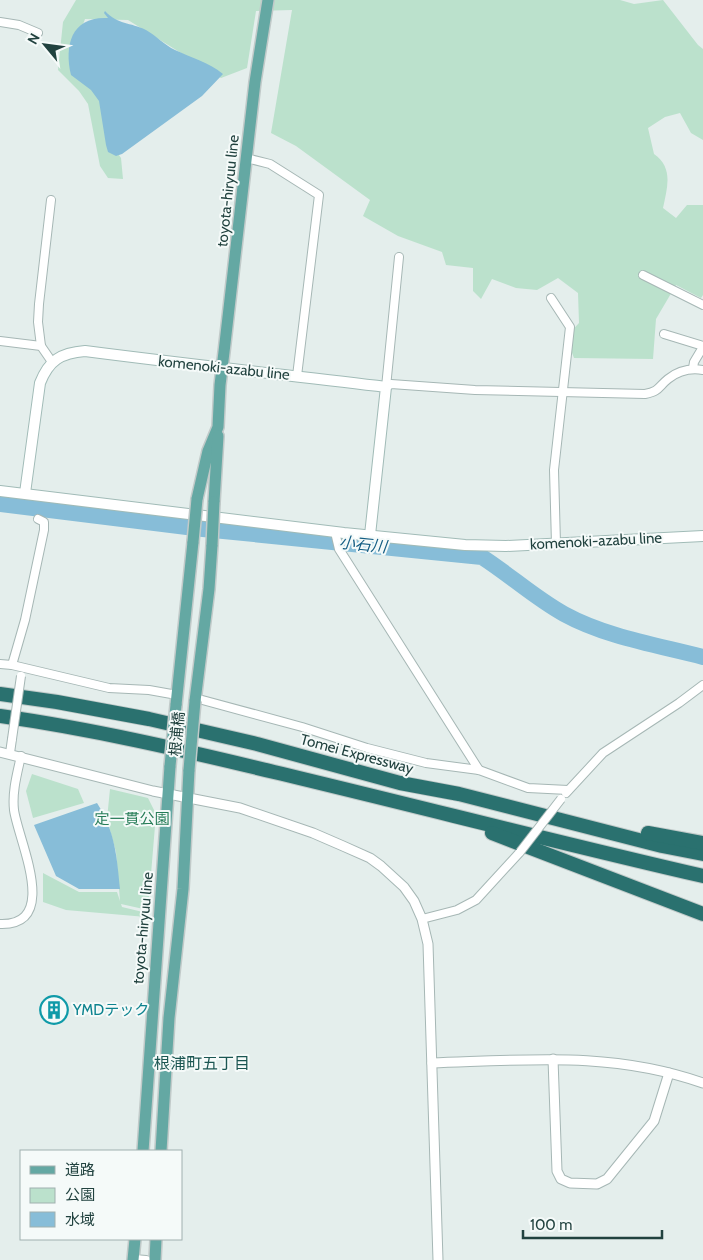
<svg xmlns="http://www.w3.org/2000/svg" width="703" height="1260" font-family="Cabin,'Noto Sans JP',sans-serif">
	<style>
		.green { fill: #bbe1cc }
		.water { fill: #87bdd8 }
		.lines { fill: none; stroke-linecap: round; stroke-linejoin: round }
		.river { stroke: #87bdd8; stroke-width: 16 }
		.minor-casing { stroke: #a6b7b5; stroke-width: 10 }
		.tertiary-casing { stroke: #a6b7b5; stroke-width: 11 }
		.secondary-casing { stroke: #a1bbb7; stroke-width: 12 }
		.primary-casing { stroke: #c1cac9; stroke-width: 14 }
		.motorway-casing { stroke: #c1cac9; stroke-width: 16 }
		.minor { stroke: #fff; stroke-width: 8 }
		.tertiary { stroke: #fff; stroke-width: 9 }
		.secondary { stroke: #fff; stroke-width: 10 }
		.primary { stroke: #64a8a3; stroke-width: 11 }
		.motorway { stroke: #2a716f; stroke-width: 14 }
		.minor-bridge-casing { stroke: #a6b7b5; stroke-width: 10; stroke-linecap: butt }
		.primary-bridge-casing { stroke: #c1cac9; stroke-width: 14; stroke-linecap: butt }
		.minor-bridge { stroke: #fff; stroke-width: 8 }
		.primary-bridge { stroke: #64a8a3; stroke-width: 11 }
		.labels { text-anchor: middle; stroke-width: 4; stroke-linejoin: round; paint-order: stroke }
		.street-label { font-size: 15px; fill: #21423f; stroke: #f5faf9 }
		.park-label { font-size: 15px; fill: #277d58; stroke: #f5faf9 }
		.culture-label { font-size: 15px; fill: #0d838f; stroke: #f5faf9; text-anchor: start }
		.water-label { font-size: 16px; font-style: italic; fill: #155e84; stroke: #f5faf9 }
		.neighbourhood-label { font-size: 16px; fill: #1b5652; stroke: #f5faf9 }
	</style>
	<rect width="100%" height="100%" fill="#e4eeec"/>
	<g class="green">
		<path d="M76 0H620L634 4 663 0 698 45 703 49V140L691 133 680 113 665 117 648 128 654 154C674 168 667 188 663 208L676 218 687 205H703V295L701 298 676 285 656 319 653 359 574 358 566 337 579 323 578 293 558 278 537 290 516 288 492 279 481 299 473 291V268L446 265 442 252 398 236 363 216 370 200 296 146 271 133 292 10 256 11 247 68 221 78 128 20 85 19 75 46 91 82 112 123V145L121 158 123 179 108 178 100 166 88 104 79 91 58 70 63 22Z"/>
		<polygon points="32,774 78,789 84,803 33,818 26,791"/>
		<polygon points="110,789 148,798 156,814 148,910 121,904 122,907 147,913 146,917 66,910 43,902 43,873 79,892 117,892 120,901 116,852 107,819"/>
	</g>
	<g class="water">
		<path d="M105 11C118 25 130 22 146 30 157 36 164 45 175 50 192 58 208 62 223 74L202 96 122 154 116 156 108 152 106 145 99 101 91 90 71 75C64 44 72 16 108 18L104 13Z"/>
		<path d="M97 803C115 831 117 857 120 889H79L56 876 34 825Z"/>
	</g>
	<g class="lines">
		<path class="river" d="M0 504 203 529 482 557C510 575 535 598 564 614 606 637 657 645 703 657"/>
		<defs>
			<g id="minor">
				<polyline points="0,22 19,25 38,33"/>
				<polyline points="246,158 270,164 319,195 297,376"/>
				<polyline points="643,275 703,305"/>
				<polyline points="551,298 570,327 554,470 556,544"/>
				<polyline points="664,334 703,346"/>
				<polyline points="0,341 41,346 52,362"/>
				<polyline points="41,346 38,322 39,304 51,200"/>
				<polyline points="693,368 694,362 703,347"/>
				<path d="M386 387 391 384 475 390 645 394C660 391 658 387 668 379 678 371 691 368 703 370"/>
				<polyline points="386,387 399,257"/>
				<polyline points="335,532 339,549 479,770"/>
				<polyline points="0,664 12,665 109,688 149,690 177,695"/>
				<polyline points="12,665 25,620 44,530 44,522 38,519"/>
				<polyline points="195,698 302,727 367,748 426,763 479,770 528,788 568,790"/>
				<polyline points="10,753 12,739"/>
				<polyline points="566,793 603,753 679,703 703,685"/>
				<polyline points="422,919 457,910 476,900 520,852"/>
				<path d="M0 924C61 926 18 840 14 810 12 792 17 774 21 756"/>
				<polyline points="134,1259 146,1260"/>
			</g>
			<g id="tertiary">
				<polyline points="0,752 153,791 240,808 313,833 343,846 370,858 381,866 404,887 414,901 422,919 428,944 438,1260"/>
				<polyline points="553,1059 557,1171 561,1179 570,1183 597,1184 607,1179 654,1121 669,1073"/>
				<path d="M432 1063C527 1060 612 1051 703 1083"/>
			</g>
			<g id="secondary">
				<polyline points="0,491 344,533 465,545 506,546 703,536"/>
				<path d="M25 493 40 383C49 360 61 353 85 351 185 364 286 375 386 387L370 535"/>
			</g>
			<g id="primary">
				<polyline points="197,499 208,451 218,427 220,385 224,352 255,82 268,0"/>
				<polyline points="214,502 218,436"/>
				<polyline points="195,701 209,589 212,545"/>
				<polyline points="176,705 193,542"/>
				<polyline points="143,1151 170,766"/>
				<polyline points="161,1151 169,1018 183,889 189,770"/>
				<polyline points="133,1260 135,1239"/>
				<polyline points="155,1260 156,1239"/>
			</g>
			<g id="motorway">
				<polyline points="0,694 57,702 149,719 257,744 400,783 459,794 662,846 703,854"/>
				<path d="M0 716C92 729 183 750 274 772 417 806 559 843 703 876"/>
				<polyline points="492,833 703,914"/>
				<polyline points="648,833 703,843"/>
			</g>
		</defs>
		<use href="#minor" class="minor-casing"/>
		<use href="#tertiary" class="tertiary-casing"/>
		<use href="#secondary" class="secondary-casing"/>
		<use href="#primary" class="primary-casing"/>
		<use href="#motorway" class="motorway-casing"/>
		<use href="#minor" class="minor"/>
		<use href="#tertiary" class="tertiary"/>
		<use href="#secondary" class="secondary"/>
		<use href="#primary" class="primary"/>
		<use href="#motorway" class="motorway"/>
		<defs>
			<g id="minor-bridge">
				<polyline points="12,739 21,676"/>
				<polyline points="520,852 561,799"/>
			</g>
			<g id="primary-bridge">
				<polyline points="193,542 197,499"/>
				<polyline points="212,545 214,502"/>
				<polyline points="170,766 176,705"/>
				<polyline points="189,770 195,701"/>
			</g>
		</defs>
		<use href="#minor-bridge" class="minor-bridge-casing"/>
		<use href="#primary-bridge" class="primary-bridge-casing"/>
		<use href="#minor-bridge" class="minor-bridge"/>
		<use href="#primary-bridge" class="primary-bridge"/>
	</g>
	<defs>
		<symbol id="building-ring" viewBox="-11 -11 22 22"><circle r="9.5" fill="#f5faf9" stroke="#0f9aa8" stroke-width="1.5"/><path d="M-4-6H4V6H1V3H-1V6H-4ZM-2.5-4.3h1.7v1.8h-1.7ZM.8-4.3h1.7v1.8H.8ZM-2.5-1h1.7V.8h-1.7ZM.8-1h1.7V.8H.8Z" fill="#0f9aa8"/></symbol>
	</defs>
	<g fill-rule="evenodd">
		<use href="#building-ring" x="38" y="994" width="32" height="32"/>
	</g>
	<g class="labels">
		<g class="street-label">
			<text transform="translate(228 191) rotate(-84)" y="5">toyota-hiryuu line</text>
			<text transform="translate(224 368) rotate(6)" y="5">komenoki-azabu line</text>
			<text transform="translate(596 541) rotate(-3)" y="5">komenoki-azabu line</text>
			<text transform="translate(177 734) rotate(-85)" y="5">根浦橋</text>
			<text transform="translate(357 754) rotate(15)" y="5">Tomei Expressway</text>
			<text transform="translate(143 928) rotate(-85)" y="5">toyota-hiryuu line</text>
		</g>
		<g class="park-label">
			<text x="132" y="824">定一貫公園</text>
		</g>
		<g class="culture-label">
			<text x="73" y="1015">YMDテック</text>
		</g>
		<g class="water-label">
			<text transform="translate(363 544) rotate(6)" y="6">小石川</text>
		</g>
		<g class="neighbourhood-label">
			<text x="202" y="1069">根浦町五丁目</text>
		</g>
	</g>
	<rect x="20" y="1150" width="162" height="90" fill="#f5faf9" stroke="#a0b0af"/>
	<rect x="30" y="1166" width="25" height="8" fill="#64a8a3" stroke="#a0b0af"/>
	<text x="65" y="1175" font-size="15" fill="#21423f">道路</text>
	<rect x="30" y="1188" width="25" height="15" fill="#bbe1cc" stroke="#a0b0af"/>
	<text x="65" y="1200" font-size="15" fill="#21423f">公園</text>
	<rect x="30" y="1212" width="25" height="15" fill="#87bdd8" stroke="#a0b0af"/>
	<text x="65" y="1225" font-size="15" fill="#21423f">水域</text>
	<g transform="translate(45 45) rotate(299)" stroke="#f5faf9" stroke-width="4" paint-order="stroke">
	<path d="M0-4L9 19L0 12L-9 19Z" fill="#21423f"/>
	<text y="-8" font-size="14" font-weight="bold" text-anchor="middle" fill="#21423f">N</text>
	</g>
	<path d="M523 1230v8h139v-8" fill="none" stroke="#21423f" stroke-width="2.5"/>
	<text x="530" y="1230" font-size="15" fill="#21423f" stroke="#f5faf9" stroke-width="4" paint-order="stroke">100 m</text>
</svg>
